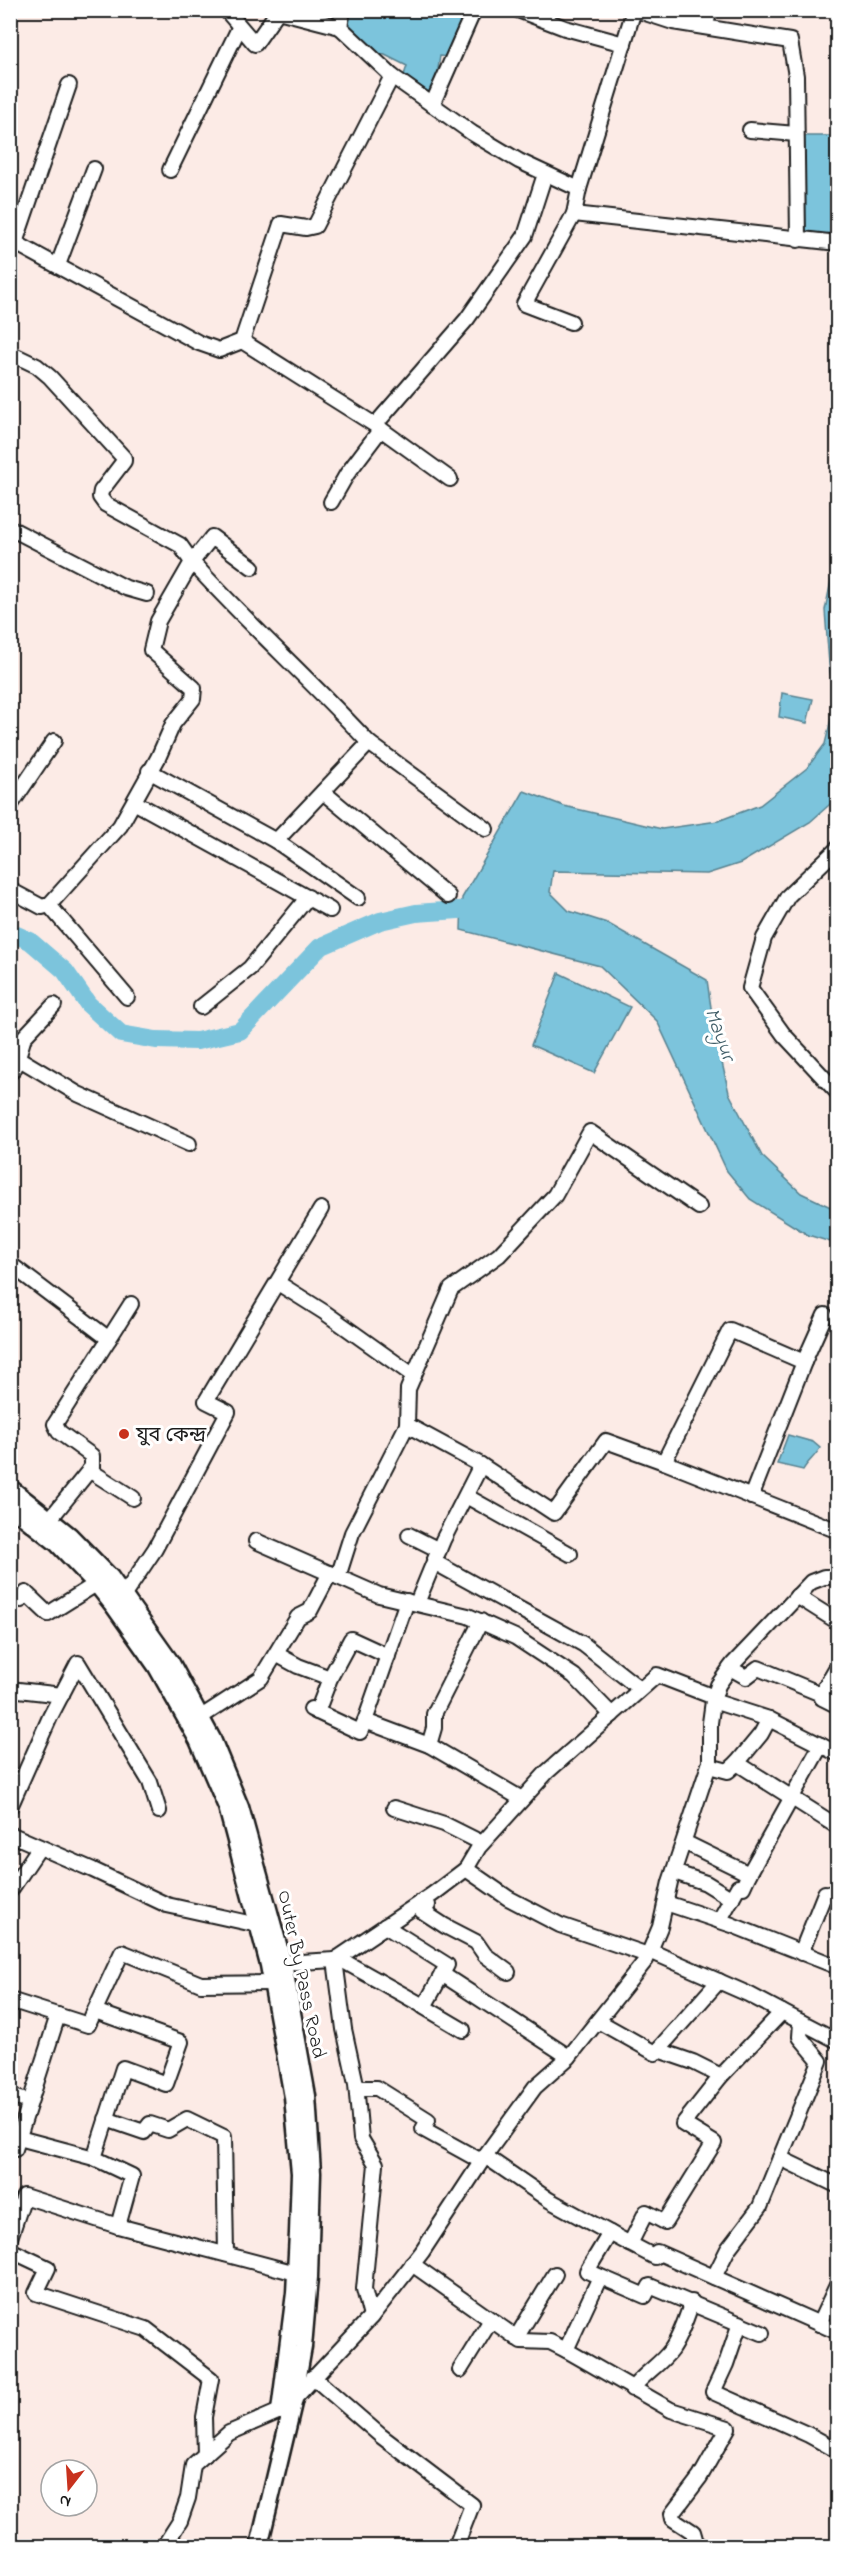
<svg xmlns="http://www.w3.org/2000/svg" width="848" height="2557" font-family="'Indie Flower','Noto Sans Bengali',sans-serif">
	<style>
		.water { fill: #7cc4dc; stroke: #56818f; stroke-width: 1.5 }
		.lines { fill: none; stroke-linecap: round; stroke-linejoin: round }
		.river { stroke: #7cc4dc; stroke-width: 18 }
		.minor-casing { stroke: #1c1c1c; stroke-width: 18 }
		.major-casing { stroke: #1c1c1c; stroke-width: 21 }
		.minor { stroke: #fff; stroke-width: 14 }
		.major { stroke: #fff; stroke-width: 16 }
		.poi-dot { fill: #c8321e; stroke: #fff; stroke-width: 2 }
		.labels { text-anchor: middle; stroke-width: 6; stroke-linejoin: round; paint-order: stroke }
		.poi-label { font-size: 20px; fill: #1c1c1c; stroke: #fff; text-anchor: start }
		.street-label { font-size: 20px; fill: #1c1c1c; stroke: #fff }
		.water-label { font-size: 21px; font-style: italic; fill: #425f69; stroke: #fff }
	</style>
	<rect width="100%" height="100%" fill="#fcebe6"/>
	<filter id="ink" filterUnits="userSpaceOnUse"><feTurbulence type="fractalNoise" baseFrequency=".0167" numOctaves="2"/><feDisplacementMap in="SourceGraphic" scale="12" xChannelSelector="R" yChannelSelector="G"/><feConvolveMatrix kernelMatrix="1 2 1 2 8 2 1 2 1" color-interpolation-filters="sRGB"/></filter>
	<g filter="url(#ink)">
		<g class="water">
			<polygon points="347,11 467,11 448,57 440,56 438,69 441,72 430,93 404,75 407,66 383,54 380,59 344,24"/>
			<polygon points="799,136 837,136 837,237 803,234"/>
			<polygon points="837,552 837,798 810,822 741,863 707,874 553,871 550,892 569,911 607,923 707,980 714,1028 729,1093 762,1156 801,1193 837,1210 837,1244 808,1235 750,1199 727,1171 657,1021 600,966 461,930 462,898 524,791 564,806 662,829 718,821 760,805 807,768 825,744 835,703 829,664 825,610"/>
			<polygon points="782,693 813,699 807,723 779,717"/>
			<polygon points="559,973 630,1007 594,1073 531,1045"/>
			<path d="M788 1435 813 1442 820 1448C815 1457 808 1461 803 1470L777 1464Z"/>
		</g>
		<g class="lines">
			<polyline class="river" points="10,932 30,941 65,971 88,1004 121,1034 156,1040 197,1041 240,1031 320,947 380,921 416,913 487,908"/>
			<defs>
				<g id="minor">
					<polyline points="226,10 255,44 278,11 340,27"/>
					<polyline points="518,10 565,28 624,44"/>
					<polyline points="636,10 673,22 790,41 796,76 798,240"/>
					<polyline points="705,27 710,10"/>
					<polyline points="392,76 472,133 519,161 579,189 574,214 524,304 571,322"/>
					<polyline points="432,105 474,10"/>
					<polyline points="750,130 796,134"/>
					<polyline points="170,170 239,28"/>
					<polyline points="579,189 634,10"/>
					<polyline points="574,214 838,243"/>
					<polyline points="10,240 199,343 219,350 242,341 281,224 306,228 315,226 392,76 340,27 343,10"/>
					<polyline points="15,243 69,85"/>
					<polyline points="58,265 94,169"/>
					<polyline points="242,341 375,425 450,479"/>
					<polyline points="10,353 37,366 50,377 124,458 124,461 101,491 100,497 105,504 180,545 192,562 158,621 151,650 194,688 193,699 173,724 158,758 120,826 49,905 42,907 10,890"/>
					<polyline points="375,425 467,319 525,236 545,174"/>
					<polyline points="331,502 347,474 381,429"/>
					<polyline points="10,528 126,588 147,594"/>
					<path d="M252 567 212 537 192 562C249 625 312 681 369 743"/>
					<polyline points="149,771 276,841 369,743 486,829"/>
					<polyline points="323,792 448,896"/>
					<polyline points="134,802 330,910"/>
					<polyline points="10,806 54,741"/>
					<polyline points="276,841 358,898"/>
					<polyline points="838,848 788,896 764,938 750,988 784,1035 838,1093"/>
					<polyline points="49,905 127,997"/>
					<polyline points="201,1007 250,968 308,897"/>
					<polyline points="18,1058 78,1094 189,1144"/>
					<polyline points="10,1073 15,1067 24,1037 54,1005"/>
					<polyline points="10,1264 109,1339"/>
					<polyline points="278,1283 324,1312 414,1376"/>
					<polyline points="804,1362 825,1315"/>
					<polyline points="407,1425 408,1389 451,1289 499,1255 555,1195 590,1132 699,1207"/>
					<polyline points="89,1470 133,1498"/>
					<polyline points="466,1496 570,1554"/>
					<polyline points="751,1497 804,1362 730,1330 664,1462 838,1531"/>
					<polyline points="50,1519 92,1467 92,1456 59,1432 55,1424 131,1304"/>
					<polyline points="409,1535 439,1550"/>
					<polyline points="256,1541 379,1595 468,1616 515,1637 574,1676 612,1715"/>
					<polyline points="434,1562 583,1644 640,1689"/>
					<polyline points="338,1577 352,1533 407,1425 481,1465 554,1513 606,1441 664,1462"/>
					<polyline points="10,1595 21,1600 26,1593 48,1614 96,1584"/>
					<polyline points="124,1595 155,1549 228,1412 206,1401 321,1209"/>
					<polyline points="797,1596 838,1622"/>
					<polyline points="407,1601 365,1721 429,1745 522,1799"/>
					<polyline points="417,1603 443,1540 481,1465"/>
					<polyline points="276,1654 298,1666 330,1678 317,1712"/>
					<polyline points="730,1668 746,1677 758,1668 821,1694 838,1665"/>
					<polyline points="330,1678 351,1639 388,1656"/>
					<polyline points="10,1689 62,1695"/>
					<polyline points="821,1694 822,1698 838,1706"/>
					<polyline points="713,1701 769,1719 838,1754"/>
					<polyline points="311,1709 360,1732 365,1721"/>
					<polyline points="201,1717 261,1678 298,1617 310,1611 330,1573"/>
					<polyline points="429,1745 434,1728 434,1714 481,1621"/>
					<polyline points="737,1763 761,1734 769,1719"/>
					<polyline points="709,1766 728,1771 737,1763 838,1827"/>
					<polyline points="10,1807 50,1717 78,1663 150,1782 159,1811"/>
					<polyline points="394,1808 444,1824 482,1843"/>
					<polyline points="10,1834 93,1870 167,1905 258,1925"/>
					<polyline points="684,1842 749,1874 821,1745"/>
					<polyline points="466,1869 479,1847 547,1772 657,1675 714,1697"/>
					<polyline points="674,1872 706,1883 732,1899"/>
					<polyline points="10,1891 39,1848"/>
					<polyline points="424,1900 428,1905 422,1911 445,1926 476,1942 485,1955 508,1972"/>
					<polyline points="666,1903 732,1925 838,1967"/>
					<polyline points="719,1921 738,1887 743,1887 749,1874"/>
					<polyline points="385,1926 447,1965 424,2007 463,2030"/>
					<polyline points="650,1951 748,1994 782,2012"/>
					<polyline points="801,1953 825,1893 838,1898"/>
					<polyline points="338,1958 427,2008"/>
					<polyline points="335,1960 344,2029 356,2084 361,2139 376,2164 364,2289 371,2317"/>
					<polyline points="283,1963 335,1960 433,1894 466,1869 508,1898 560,1925 648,1955"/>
					<polyline points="442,1974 569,2057"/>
					<polyline points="10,2000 88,2025 122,1952 201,1984 272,1983"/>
					<polyline points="95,2011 181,2042 166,2084 123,2068 94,2158 132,2176 118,2226"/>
					<polyline points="598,2021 655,2053 719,1981"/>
					<polyline points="801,2022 800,2037 820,2061 780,2158 838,2186"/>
					<polyline points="838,2041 782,2012 721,2076 683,2124 714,2143 665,2222 646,2212 630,2244 655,2257 657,2252 838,2332"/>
					<polyline points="658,2050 693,2062 721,2076"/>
					<polyline points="357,2088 377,2088 428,2120 423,2129 481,2161"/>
					<polyline points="10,2096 30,2102"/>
					<polyline points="106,2119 144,2132 150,2124 168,2130 187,2119 224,2137 226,2254"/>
					<polyline points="19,2138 94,2158"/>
					<polyline points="15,2149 58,2015"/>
					<polyline points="485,2156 549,2200 630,2244"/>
					<polyline points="610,2233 587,2271 645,2296 650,2286 762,2333"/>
					<polyline points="10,2238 24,2196 118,2226 296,2273"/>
					<polyline points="10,2250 48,2268 36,2293 146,2329 211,2379 204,2417 205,2455"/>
					<polyline points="412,2264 521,2341 550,2342 566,2350"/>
					<polyline points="600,2277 566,2350 671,2410 728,2428 700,2477 672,2514 673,2519 693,2532 697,2546"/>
					<polyline points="714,2277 728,2249 760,2207 780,2158"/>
					<polyline points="740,2323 726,2364 713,2392 809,2435 838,2451"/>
					<polyline points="819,2324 838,2283"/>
					<polyline points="516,2338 555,2274"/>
					<polyline points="460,2370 491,2320"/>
					<polyline points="313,2377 381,2436 472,2505 456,2546"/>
					<path d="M632 2389C643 2374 660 2365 671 2350 681 2336 686 2318 692 2302"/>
					<polyline points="294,2399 371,2317 422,2252 487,2153 535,2087 569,2057 646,1960 660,1927 670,1882 710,1762 710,1723 713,1701 718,1685 733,1664 811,1582 824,1577 838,1577"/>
					<polyline points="164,2546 180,2521 188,2498 193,2465 229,2433 280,2411"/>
				</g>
				<g id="major">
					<polyline points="10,1488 70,1536 110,1577 171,1663 212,1739 240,1807 283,1963 307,2096 312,2173 309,2277 303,2347 294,2399 259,2546"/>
					<polyline points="10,1506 57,1543 99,1587 114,1606 157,1667 198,1740 227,1807 269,1965 293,2097 300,2173 298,2233 295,2293 280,2411"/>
				</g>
			</defs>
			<use href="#minor" class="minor-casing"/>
			<use href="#major" class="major-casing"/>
			<use href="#minor" class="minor"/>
			<use href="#major" class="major"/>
		</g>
	</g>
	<circle class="poi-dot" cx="124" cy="1434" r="6"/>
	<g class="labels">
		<g class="poi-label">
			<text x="136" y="1441">যুব কেন্দ্র</text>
		</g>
		<g class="street-label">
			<text transform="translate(303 1974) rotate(78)" y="7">Outer By Pass Road</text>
		</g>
		<g class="water-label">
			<text transform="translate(721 1034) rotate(70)" y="7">Mayur</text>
		</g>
	</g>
	<rect width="848" height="2557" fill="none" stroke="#fff" stroke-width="36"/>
	<rect x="18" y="18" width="812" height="2521" fill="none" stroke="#1c1c1c" stroke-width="2" filter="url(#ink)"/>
	<g transform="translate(69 2488) rotate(197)"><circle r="28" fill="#ffffff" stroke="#a4a4a4" stroke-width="1.5"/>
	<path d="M0-4.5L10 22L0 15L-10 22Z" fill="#c8321e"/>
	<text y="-9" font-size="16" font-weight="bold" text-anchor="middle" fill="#1c1c1c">N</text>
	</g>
</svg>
